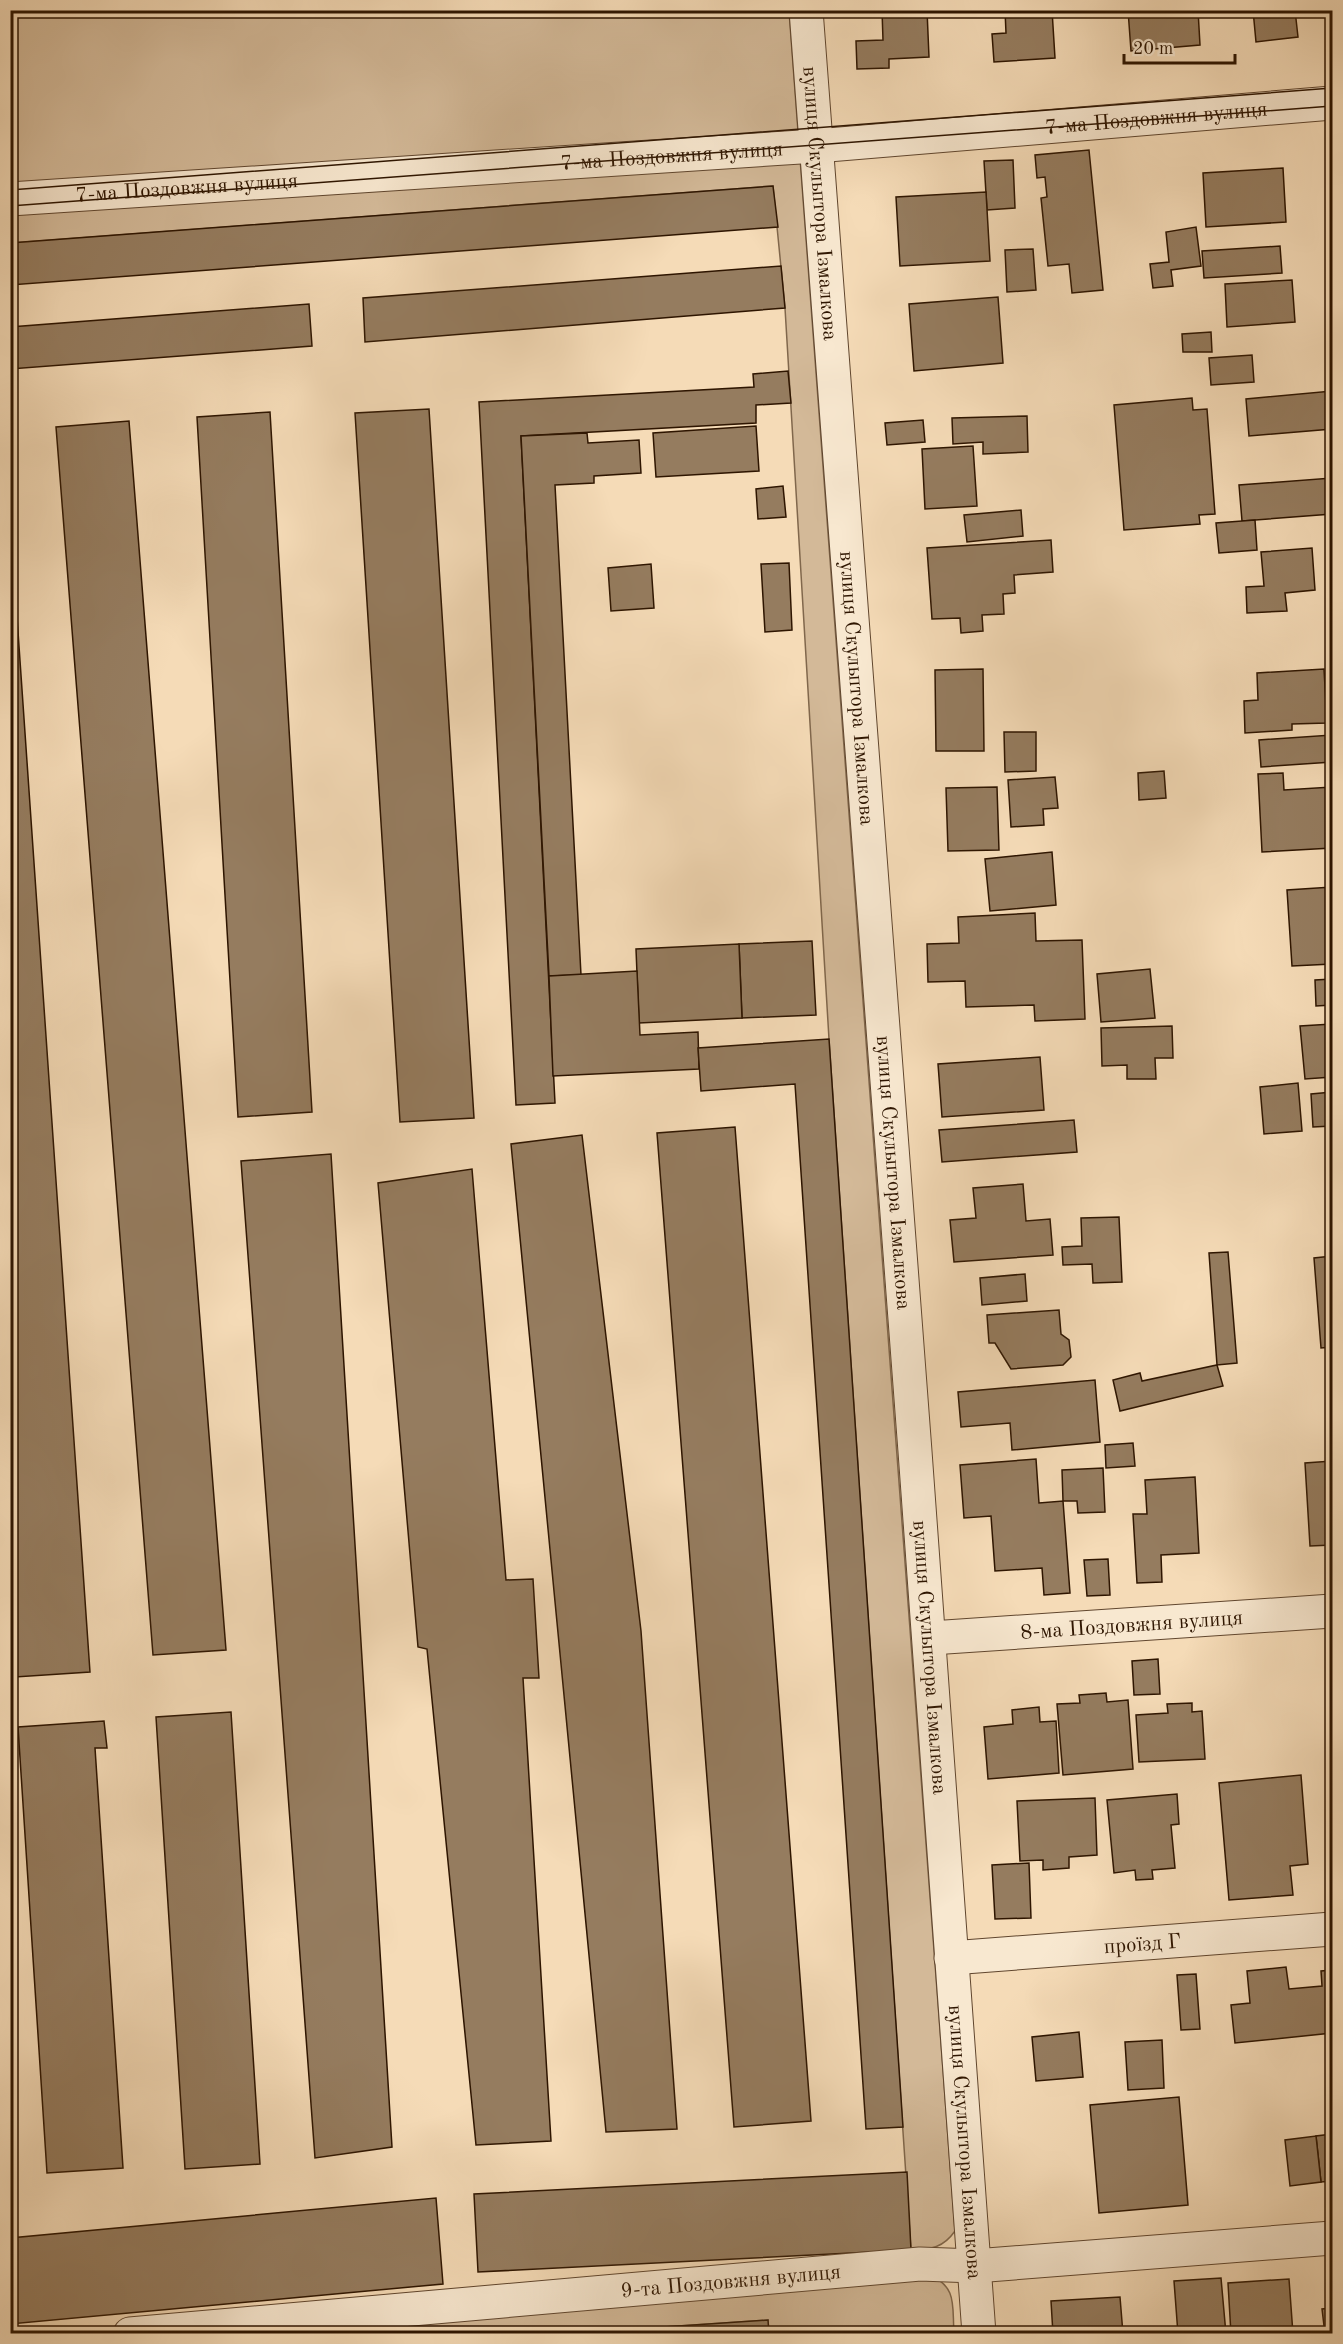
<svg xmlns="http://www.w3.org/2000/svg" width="1343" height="2344" font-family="'Old Standard TT',serif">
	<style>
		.green { fill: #d3b998; stroke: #80674c; stroke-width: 1.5 }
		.building { fill: #957c5f; stroke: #2e1500; stroke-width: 1.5 }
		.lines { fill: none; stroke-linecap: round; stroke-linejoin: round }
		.minor-casing { stroke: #60462e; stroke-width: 35 }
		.minor { stroke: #f8e8d0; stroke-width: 33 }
		.tram { stroke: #2e1500; stroke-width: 1.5 }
		.labels { text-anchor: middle; stroke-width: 4.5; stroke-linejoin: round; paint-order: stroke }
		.street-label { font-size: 21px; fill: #2e1500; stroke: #f8e8d0 }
	</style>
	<rect width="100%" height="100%" fill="#f5dbb7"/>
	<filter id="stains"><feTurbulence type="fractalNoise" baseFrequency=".00333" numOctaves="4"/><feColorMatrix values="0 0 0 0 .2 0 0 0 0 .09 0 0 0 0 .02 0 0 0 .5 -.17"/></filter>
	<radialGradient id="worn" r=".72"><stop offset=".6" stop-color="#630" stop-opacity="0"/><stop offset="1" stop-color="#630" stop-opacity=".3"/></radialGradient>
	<g class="green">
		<path d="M11 11H789L955 2231C943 2248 932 2249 911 2250L829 1039 785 308 773 186 11 243Z"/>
		<path d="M928 2274C958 2287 952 2305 954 2333H769L768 2320 559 2334H259Z"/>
	</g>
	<g class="building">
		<polygon points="882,10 927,10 929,57 889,59 889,68 857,69 856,41 883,40"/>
		<polygon points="1005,10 1052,10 1055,58 994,62 992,34 1006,33"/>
		<polygon points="1128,10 1198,10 1200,45 1131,51"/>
		<polygon points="1253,10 1295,10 1298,37 1256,42"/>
		<polygon points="1328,28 1332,28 1332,62 1330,62"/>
		<polygon points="1089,150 1103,290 1072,293 1069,264 1048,266 1041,198 1047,197 1045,177 1037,178 1035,155"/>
		<polygon points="1013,160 1015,208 987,210 984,161"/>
		<polygon points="1283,168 1286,222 1206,227 1203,173"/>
		<polygon points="773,186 778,227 10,285 10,243"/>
		<polygon points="986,192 990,261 900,266 896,197"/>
		<polygon points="1196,227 1201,266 1171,270 1173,286 1153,288 1150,264 1169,262 1166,232"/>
		<polygon points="1280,246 1282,273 1204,278 1202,251"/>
		<polygon points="1033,249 1036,290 1007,292 1005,250"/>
		<polygon points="781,266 785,308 365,342 363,298"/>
		<polygon points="1292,280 1295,322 1227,327 1225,284"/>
		<polygon points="998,297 1003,363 914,371 909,304"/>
		<polygon points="309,304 312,346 10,369 10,327"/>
		<polygon points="1211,332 1212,352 1183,352 1182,334"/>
		<polygon points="1252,355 1254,382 1211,385 1209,358"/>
		<polygon points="788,371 791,403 756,405 756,423 521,436 555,1103 516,1105 479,402 754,387 753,374"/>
		<polygon points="1332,391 1332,429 1249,436 1246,399"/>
		<polygon points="1192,398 1193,410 1207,409 1215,514 1199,515 1200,524 1124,530 1114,405"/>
		<polygon points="429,409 474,1118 400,1122 355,413"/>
		<polygon points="270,412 312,1112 238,1117 197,417"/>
		<polygon points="1027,416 1028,452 983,454 983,442 953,444 952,418"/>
		<polygon points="923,420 925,442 887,445 885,423"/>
		<polygon points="129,421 226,1650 153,1655 56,427"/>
		<polygon points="756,426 759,471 656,477 653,433"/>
		<polygon points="587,433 588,443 639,440 641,473 594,476 594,483 555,485 581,975 549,976 521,436"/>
		<polygon points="973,446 977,506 925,509 922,449"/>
		<polygon points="1332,478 1332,514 1242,521 1239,485"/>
		<polygon points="783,486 786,517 758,519 756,489"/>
		<polygon points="1021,510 1023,536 967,542 964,515"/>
		<polygon points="10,516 90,1672 15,1677 10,1608"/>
		<polygon points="1255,520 1257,550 1219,553 1216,523"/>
		<polygon points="1051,540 1053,572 1014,575 1015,593 1003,594 1004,614 982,615 983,631 961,633 960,618 932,619 927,548"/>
		<polygon points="1312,548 1315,590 1285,593 1287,611 1247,613 1246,587 1264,586 1261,552"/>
		<polygon points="789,563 792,630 765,632 761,564"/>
		<polygon points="651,564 654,608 611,611 608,568"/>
		<polygon points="983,669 984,751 936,751 935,670"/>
		<polygon points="1324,669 1327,723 1292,724 1292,730 1245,733 1244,701 1258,700 1257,673"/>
		<polygon points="1004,732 1036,732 1036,771 1005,772"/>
		<polygon points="1332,735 1332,762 1261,767 1259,740"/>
		<polygon points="1164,771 1166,798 1139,800 1138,773"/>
		<polygon points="1283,773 1284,790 1332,787 1332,848 1262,852 1258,774"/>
		<polygon points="1055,777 1058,808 1043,809 1044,825 1011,827 1008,780"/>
		<polygon points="997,787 999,850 948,851 946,788"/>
		<polygon points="1052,852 1056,905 990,911 985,859"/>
		<polygon points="1332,887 1332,964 1292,966 1287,890"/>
		<polygon points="1035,913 1036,941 1082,940 1085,1019 1035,1021 1034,1005 966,1007 965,981 928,982 927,944 959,943 958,917"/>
		<polygon points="812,941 816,1015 742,1018 739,944"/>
		<polygon points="739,944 742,1018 639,1023 636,949"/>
		<polygon points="1150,969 1155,1018 1101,1022 1097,974"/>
		<polygon points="637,971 640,1035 698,1032 699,1069 553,1076 549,976"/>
		<polygon points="1332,979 1332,1005 1316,1006 1315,980"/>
		<polygon points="1332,1024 1332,1077 1305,1079 1300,1026"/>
		<polygon points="1172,1026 1173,1058 1155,1058 1156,1079 1127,1079 1127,1065 1102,1066 1101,1028"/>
		<polygon points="829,1039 903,2127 866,2129 795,1084 701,1091 698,1048"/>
		<polygon points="1040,1057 1044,1110 942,1117 938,1064"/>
		<polygon points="1298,1083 1302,1131 1264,1134 1260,1087"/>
		<polygon points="1332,1092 1332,1126 1313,1127 1311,1094"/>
		<polygon points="1074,1120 1077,1152 942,1162 939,1130"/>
		<polygon points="735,1127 811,2121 734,2127 657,1133"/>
		<polygon points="582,1135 641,1631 677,2129 606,2132 511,1144"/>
		<polygon points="331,1154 392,2147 315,2158 241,1161"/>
		<polygon points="472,1169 506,1580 533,1579 539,1678 523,1678 551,2141 476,2145 427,1649 418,1647 378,1183"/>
		<polygon points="1023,1184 1026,1221 1050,1219 1053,1255 954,1262 950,1220 976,1218 973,1188"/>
		<polygon points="1119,1217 1122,1282 1093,1283 1092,1264 1063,1265 1062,1247 1082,1246 1081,1218"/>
		<polygon points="1228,1252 1237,1363 1217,1365 1209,1253"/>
		<polygon points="1332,1256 1332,1347 1321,1348 1314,1258"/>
		<polygon points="1025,1274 1027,1301 982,1305 980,1278"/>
		<polygon points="1059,1310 1061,1334 1069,1340 1071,1357 1063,1365 1011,1369 995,1343 989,1343 987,1315"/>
		<polygon points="1217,1365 1223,1386 1120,1411 1113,1380 1140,1373 1142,1381"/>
		<polygon points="1095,1380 1100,1442 1012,1450 1010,1423 961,1427 958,1392"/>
		<polygon points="1133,1443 1135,1466 1106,1468 1105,1445"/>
		<polygon points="1036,1459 1039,1503 1063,1501 1070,1593 1044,1595 1042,1568 995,1571 991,1516 964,1518 960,1465"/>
		<polygon points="1332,1461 1332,1545 1310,1546 1305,1463"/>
		<polygon points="1103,1468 1105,1512 1078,1513 1077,1501 1063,1501 1062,1470"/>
		<polygon points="1195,1477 1199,1553 1161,1555 1162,1582 1137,1583 1133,1514 1147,1514 1145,1480"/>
		<polygon points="1108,1559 1110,1595 1087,1596 1084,1560"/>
		<polygon points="1158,1659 1160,1694 1134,1695 1132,1661"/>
		<polygon points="1106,1693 1107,1702 1128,1700 1133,1769 1063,1775 1057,1704 1080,1703 1079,1695"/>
		<polygon points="1192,1703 1192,1712 1202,1711 1205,1759 1139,1762 1136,1715 1168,1713 1167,1704"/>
		<polygon points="1039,1707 1040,1722 1056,1721 1059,1773 988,1779 984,1727 1013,1724 1012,1710"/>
		<polygon points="231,1712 260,2164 185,2169 156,1717"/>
		<polygon points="104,1721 107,1748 95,1748 123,2168 47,2173 18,1727"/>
		<polygon points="1301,1775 1308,1864 1290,1866 1293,1895 1229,1900 1219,1783"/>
		<polygon points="1177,1794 1179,1824 1171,1825 1175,1868 1152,1870 1153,1879 1136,1880 1135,1870 1114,1873 1107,1800"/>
		<polygon points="1095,1798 1097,1855 1069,1857 1069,1868 1043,1870 1043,1860 1020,1861 1017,1801"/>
		<polygon points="1029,1863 1031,1918 995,1919 992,1865"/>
		<polygon points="1286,1967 1289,1989 1322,1986 1321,1971 1332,1970 1332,2033 1235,2043 1231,2005 1250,2003 1247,1971"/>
		<polygon points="1196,1974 1200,2029 1181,2030 1177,1975"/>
		<polygon points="1079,2032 1083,2077 1036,2081 1032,2037"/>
		<polygon points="1162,2040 1164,2088 1128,2090 1125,2042"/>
		<polygon points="1179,2097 1188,2205 1099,2213 1090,2105"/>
		<polygon points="1332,2134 1332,2181 1321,2182 1316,2136"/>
		<polygon points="1316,2136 1321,2182 1290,2186 1285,2140"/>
		<polygon points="907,2172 911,2250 478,2272 474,2194"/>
		<polygon points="436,2198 443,2284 10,2324 10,2238"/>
		<polygon points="1221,2278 1226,2334 1178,2334 1174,2281"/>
		<polygon points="1289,2279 1293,2334 1231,2334 1228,2283"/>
		<polygon points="1120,2297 1123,2334 1053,2334 1051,2301"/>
		<polygon points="1332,2308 1332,2334 1325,2334 1322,2309"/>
		<polygon points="768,2320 769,2334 559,2334"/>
	</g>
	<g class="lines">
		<defs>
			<g id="minor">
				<path id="s1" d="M806 10C864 785 925 1559 979 2334"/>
				<path id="s2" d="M10 199 816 146 1332 103"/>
				<path id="s3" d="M931 1638 1332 1611"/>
				<path id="s4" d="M951 1958 1332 1929"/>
				<path id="s5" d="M130 2334 920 2264 975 2266 1332 2238"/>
			</g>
		</defs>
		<use href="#minor" class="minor-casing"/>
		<use href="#minor" class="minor"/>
		<g class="tram">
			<polyline points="10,190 1332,88"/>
			<polyline points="10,206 1332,106"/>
		</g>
	</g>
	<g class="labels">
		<g class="street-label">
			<text dy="7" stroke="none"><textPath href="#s2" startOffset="1149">7-ма Поздовжня вулиця</textPath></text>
			<text dy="7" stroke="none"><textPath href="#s2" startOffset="663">7-ма Поздовжня вулиця</textPath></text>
			<text dy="7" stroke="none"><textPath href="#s2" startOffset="177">7-ма Поздовжня вулиця</textPath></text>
			<text dy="7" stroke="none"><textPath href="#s1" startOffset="194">вулиця Скульптора Ізмалкова</textPath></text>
			<text dy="7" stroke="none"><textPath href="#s1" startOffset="680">вулиця Скульптора Ізмалкова</textPath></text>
			<text dy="7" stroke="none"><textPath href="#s1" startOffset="1166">вулиця Скульптора Ізмалкова</textPath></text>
			<text dy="7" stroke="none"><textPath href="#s3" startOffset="201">8-ма Поздовжня вулиця</textPath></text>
			<text dy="7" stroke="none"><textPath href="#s1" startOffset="1652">вулиця Скульптора Ізмалкова</textPath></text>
			<text dy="7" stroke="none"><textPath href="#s4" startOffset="192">проїзд Г</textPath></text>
			<text dy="7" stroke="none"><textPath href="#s1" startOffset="2138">вулиця Скульптора Ізмалкова</textPath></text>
			<text dy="7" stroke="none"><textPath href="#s5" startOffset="603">9-та Поздовжня вулиця</textPath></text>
		</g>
	</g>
	<rect width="1343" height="2344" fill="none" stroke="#f5dbb7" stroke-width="36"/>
	<rect x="12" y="12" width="1319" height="2320" fill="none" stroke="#2e1500" stroke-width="3"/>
	<rect x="18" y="18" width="1307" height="2308" fill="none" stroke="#2e1500" stroke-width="1.5"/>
	<path d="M1124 54v9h111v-9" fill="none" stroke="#2e1500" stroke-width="3"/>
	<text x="1133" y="54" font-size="18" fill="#2e1500" stroke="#f8e8d0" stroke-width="4.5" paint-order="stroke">20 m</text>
	<rect width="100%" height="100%" filter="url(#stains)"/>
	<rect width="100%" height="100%" fill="url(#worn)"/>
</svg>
